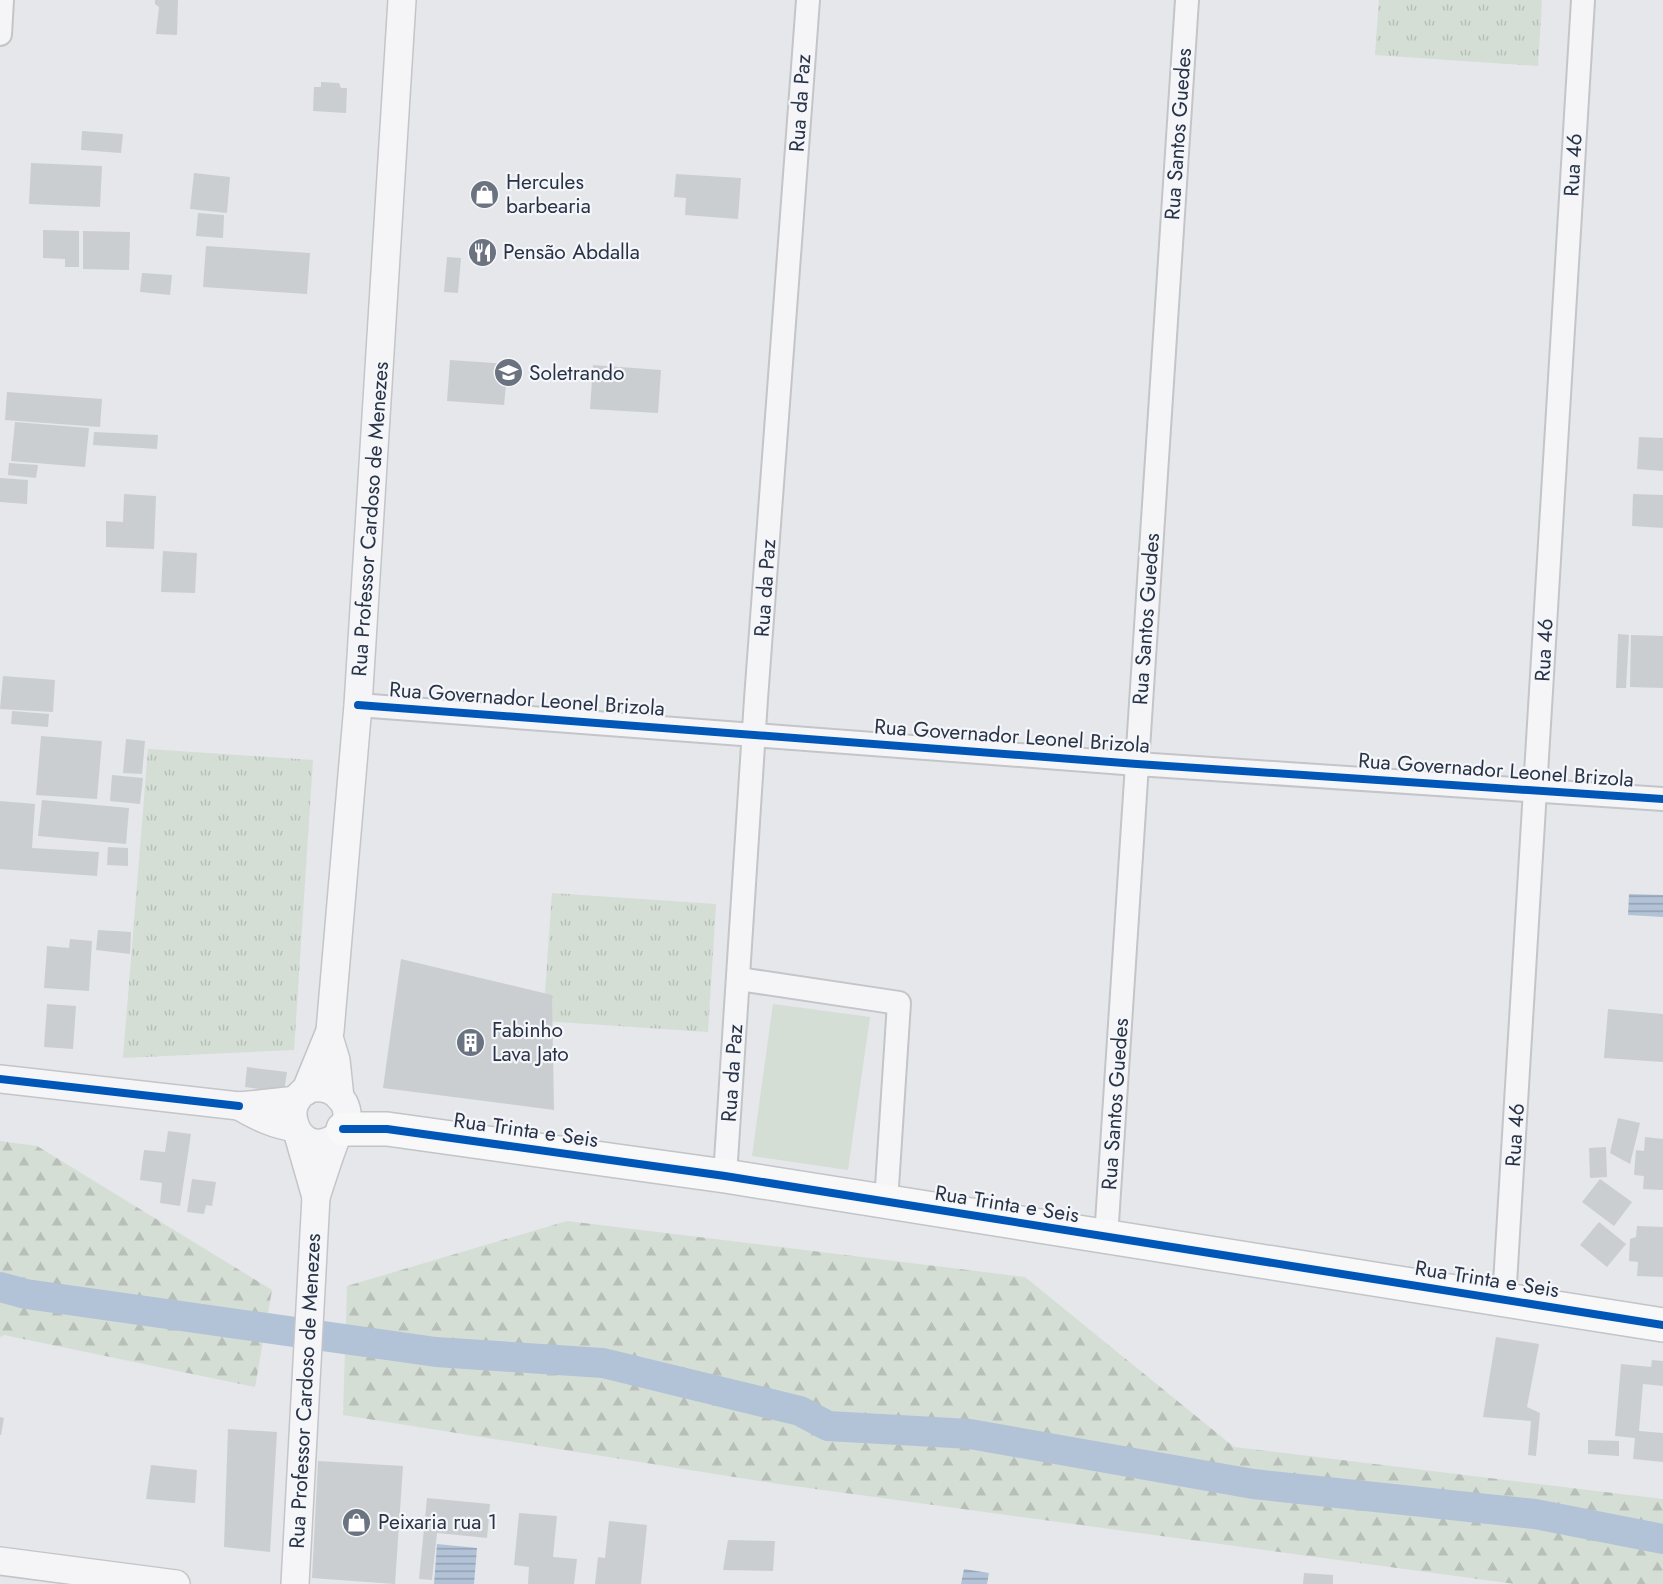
<svg xmlns="http://www.w3.org/2000/svg" width="1663" height="1584" font-family="Jost,sans-serif">
	<style>
		.grass { fill: url(#grass-tufts) }
		.forest { fill: url(#forest-firs) }
		.pitch { fill: #d5ded5 }
		.water { fill: url(#water-rules) }
		.lines { fill: none; stroke-linecap: round; stroke-linejoin: round }
		.canal { stroke: #b2c3d7; stroke-width: 30 }
		.building { fill: #cbced1 }
		.minor-casing { stroke: #c3c5c8; stroke-width: 26 }
		.tertiary-casing { stroke: #c3c5c8; stroke-width: 30 }
		.primary-casing { stroke: #c1c4c8; stroke-width: 36 }
		.minor { stroke: #f5f5f7; stroke-width: 22 }
		.tertiary { stroke: #f5f5f7; stroke-width: 27 }
		.primary { stroke: #f8f8f8; stroke-width: 33 }
		.cycleway-casing { stroke: #f4f6f9; stroke-width: 11 }
		.cycleway { stroke: #0057b8; stroke-width: 8 }
		.labels { text-anchor: middle; stroke-width: 4.5; stroke-linejoin: round; paint-order: stroke }
		.street-label { font-size: 21px; fill: #293347; stroke: #f4f6f9 }
		.poi-label { font-size: 21px; fill: #293347; stroke: #f4f6f9; text-anchor: start }
	</style>
	<defs>
		<pattern id="grass-tufts" width="24" height="20" patternUnits="userSpaceOnUse" patternTransform="scale(1.5)"><rect width="24" height="20" fill="#d5ded5"/><path d="M3 7l-1-3M5 7V3M7 7l1-3M15 17l-1-3M17 17v-4M19 17l1-3" fill="none" stroke="#b7bfb8"/></pattern>
		<pattern id="forest-firs" width="22" height="20" patternUnits="userSpaceOnUse" patternTransform="scale(1.5)"><rect width="22" height="20" fill="#d5ded5"/><path d="M5 1l3.5 6h-7zM16 11l3.5 6h-7z" fill="#b7bfb8"/></pattern>
		<pattern id="water-rules" width="6" height="5" patternUnits="userSpaceOnUse" patternTransform="scale(1.5)"><rect width="6" height="5" fill="#b2c3d7"/><path d="M0 2.5h6" fill="none" stroke="#919fb0"/></pattern>
	</defs>
	<rect width="100%" height="100%" fill="#e5e7ea"/>
	<g class="grass">
		<polygon points="1379,0 1542,0 1538,66 1375,55"/>
		<polygon points="148,749 313,760 294,1050 123,1058"/>
		<polygon points="552,893 716,904 708,1032 543,1021"/>
	</g>
	<g class="forest">
		<polygon points="0,1141 37,1146 272,1290 255,1387 4,1335 0,1337"/>
		<polygon points="567,1221 1025,1277 1234,1447 1663,1499 1663,1584 1515,1584 779,1484 343,1415 347,1286"/>
	</g>
	<polygon class="pitch" points="773,1004 870,1017 848,1170 752,1156"/>
	<g class="water">
		<polygon points="1629,894 1663,895 1663,917 1628,915"/>
		<polygon points="437,1544 477,1548 474,1584 434,1584"/>
		<polygon points="964,1569 989,1573 987,1584 961,1584"/>
	</g>
	<g class="lines">
		<polyline class="canal" points="0,1287 26,1294 436,1352 603,1363 800,1411 828,1426 970,1434 1253,1484 1535,1514 1663,1539"/>
	</g>
	<g class="building">
		<polygon points="155,0 178,0 177,35 156,34 159,7 155,4"/>
		<polygon points="321,82 339,83 341,88 347,88 346,113 313,111 314,87 321,87"/>
		<polygon points="82,131 123,134 121,153 81,150"/>
		<polygon points="31,163 102,166 100,207 29,204"/>
		<polygon points="194,173 230,177 227,213 190,209"/>
		<polygon points="676,174 741,178 738,219 685,215 686,198 674,197"/>
		<polygon points="198,213 224,215 223,238 196,236"/>
		<polygon points="43,230 79,231 79,267 65,267 65,259 43,258"/>
		<polygon points="83,231 130,232 129,270 83,269"/>
		<polygon points="206,246 310,253 307,294 203,287"/>
		<polygon points="447,257 461,258 458,293 444,292"/>
		<polygon points="142,273 172,275 170,295 140,292"/>
		<polygon points="450,360 508,364 504,405 447,401"/>
		<polygon points="593,365 661,370 658,413 590,409"/>
		<polygon points="7,392 102,399 100,427 5,420"/>
		<polygon points="15,422 89,428 85,467 11,461"/>
		<polygon points="94,432 158,435 157,449 93,445"/>
		<polygon points="1639,437 1663,438 1663,471 1637,469"/>
		<polygon points="9,463 38,465 36,478 8,475"/>
		<polygon points="0,478 28,480 27,504 0,502"/>
		<polygon points="124,494 156,496 154,549 106,547 106,521 123,522"/>
		<polygon points="1633,494 1663,495 1663,528 1632,526"/>
		<polygon points="163,551 197,553 195,593 161,592"/>
		<polygon points="1618,634 1629,635 1626,688 1616,688"/>
		<polygon points="1631,635 1663,636 1663,688 1630,687"/>
		<polygon points="3,676 55,680 53,712 0,709"/>
		<polygon points="12,711 49,714 48,727 11,724"/>
		<polygon points="41,736 102,741 97,799 36,795"/>
		<polygon points="126,739 145,741 142,774 123,773"/>
		<polygon points="112,775 143,778 140,804 110,801"/>
		<polygon points="42,800 129,808 126,844 38,836"/>
		<polygon points="0,801 35,804 32,848 99,852 97,876 0,869"/>
		<polygon points="108,847 128,848 128,866 107,865"/>
		<polygon points="98,930 131,932 130,954 96,950"/>
		<polygon points="70,939 92,941 89,991 44,988 47,946 69,948"/>
		<polygon points="401,959 552,995 554,1110 383,1088"/>
		<polygon points="47,1004 76,1006 73,1049 44,1047"/>
		<polygon points="1608,1009 1663,1014 1663,1062 1604,1058"/>
		<polygon points="247,1067 287,1072 284,1092 245,1087"/>
		<polygon points="1618,1118 1640,1123 1630,1164 1610,1153"/>
		<polygon points="168,1131 191,1134 180,1206 160,1203 162,1183 140,1180 144,1150 165,1152"/>
		<polygon points="1645,1137 1663,1139 1663,1190 1643,1189 1644,1176 1634,1175 1636,1150 1644,1151"/>
		<polygon points="1606,1147 1607,1177 1590,1178 1589,1148"/>
		<polygon points="192,1179 216,1182 212,1206 206,1205 204,1214 187,1212"/>
		<polygon points="1600,1179 1632,1202 1614,1226 1582,1202"/>
		<polygon points="1599,1222 1626,1244 1607,1267 1580,1245"/>
		<polygon points="1637,1226 1663,1227 1663,1277 1637,1276 1638,1262 1629,1261 1630,1239 1636,1237"/>
		<polygon points="1496,1337 1539,1344 1527,1407 1540,1413 1536,1456 1528,1455 1531,1421 1483,1417"/>
		<polygon points="1652,1360 1663,1361 1663,1386 1643,1384 1639,1431 1663,1433 1663,1462 1633,1459 1635,1438 1615,1436 1621,1364 1651,1367"/>
		<polygon points="0,1417 4,1418 1,1435 0,1435"/>
		<polygon points="228,1429 277,1432 270,1552 224,1547"/>
		<polygon points="1588,1440 1619,1441 1619,1456 1588,1454"/>
		<polygon points="318,1461 403,1466 395,1584 312,1578"/>
		<polygon points="151,1465 197,1470 195,1503 146,1499"/>
		<polygon points="427,1498 490,1504 487,1538 437,1533 432,1580 419,1579"/>
		<polygon points="519,1513 557,1516 553,1557 577,1559 574,1584 528,1584 529,1567 514,1565"/>
		<polygon points="609,1521 647,1525 641,1584 595,1584 598,1557 605,1558"/>
		<polygon points="728,1540 775,1541 773,1571 723,1570"/>
		<polygon points="1304,1573 1333,1575 1333,1584 1303,1584"/>
	</g>
	<g class="lines">
		<defs>
			<g id="minor">
				<polyline points="0,34 2,0"/>
				<polyline points="358,705 1137,764 1663,799"/>
				<polyline points="739,979 899,1003 886,1202"/>
				<polyline points="725,1176 756,699 808,0"/>
				<polyline points="1106,1238 1187,0"/>
				<polyline points="1504,1300 1583,0"/>
			</g>
			<g id="tertiary">
				<polyline points="329,1037 336,1060 340,1098"/>
				<polyline points="0,1079 239,1106 297,1100"/>
				<polyline points="305,1092 330,1031 358,705 402,0"/>
				<path d="M239 1106C258 1117 274 1125 296 1128"/>
				<polyline points="297,1131 316,1197"/>
				<polyline points="0,1561 176,1584"/>
				<path d="M295 1584 316 1197C322 1179 328 1159 335 1141 338 1133 345 1129 346 1121 348 1115 347 1109 344 1103 339 1095 332 1089 322 1088 273 1084 292 1166 336 1137"/>
			</g>
			<polyline id="primary" points="343,1129 387,1129 725,1176 1663,1325"/>
		</defs>
		<use href="#minor" class="minor-casing"/>
		<use href="#tertiary" class="tertiary-casing"/>
		<use href="#primary" class="primary-casing"/>
		<use href="#minor" class="minor"/>
		<use href="#tertiary" class="tertiary"/>
		<use href="#primary" class="primary"/>
		<defs>
			<g id="cycleway">
				<polyline points="358,705 1137,764 1663,799"/>
				<polyline points="0,1079 239,1106"/>
				<polyline points="343,1129 387,1129 725,1176 1663,1325"/>
			</g>
		</defs>
		<use href="#cycleway" class="cycleway-casing"/>
		<use href="#cycleway" class="cycleway"/>
	</g>
	<defs>
		<symbol id="shop-disc" viewBox="-11 -11 22 22"><circle r="9.5" fill="#6b7280" stroke="#f4f6f9"/><path d="M-5-2.5h2.3a2.7 3.5 0 0 1 5.4 0H5L5.5 6h-11ZM-1.5-2.5h3a1.5 2.3 0 0 0-3 0Z" fill="#fff"/></symbol>
		<symbol id="restaurant-disc" viewBox="-11 -11 22 22"><circle r="9.5" fill="#6b7280" stroke="#f4f6f9"/><path d="M-5-6h1v4h1v-4h1v4h1v-4h1v5L-1.5 .5V6h-2V.5L-5-1ZM5-6V6H3V1.5H1.5Q1.5-4 5-6Z" fill="#fff"/></symbol>
		<symbol id="school-disc" viewBox="-11 -11 22 22"><circle r="9.5" fill="#6b7280" stroke="#f4f6f9"/><path d="M0-5L7-2L0 1L-7-2ZM-4 1L0 2.5L4 1V4Q0 6-4 4Z" fill="#fff"/></symbol>
		<symbol id="building-disc" viewBox="-11 -11 22 22"><circle r="9.5" fill="#6b7280" stroke="#f4f6f9"/><path d="M-4-6H4V6H1V3H-1V6H-4ZM-2.5-4.3h1.7v1.8h-1.7ZM.8-4.3h1.7v1.8H.8ZM-2.5-1h1.7V.8h-1.7ZM.8-1h1.7V.8H.8Z" fill="#fff"/></symbol>
	</defs>
	<g fill-rule="evenodd">
		<use href="#shop-disc" x="468" y="178" width="33" height="33"/>
		<use href="#restaurant-disc" x="466" y="236" width="33" height="33"/>
		<use href="#school-disc" x="492" y="356" width="33" height="33"/>
		<use href="#building-disc" x="454" y="1026" width="33" height="33"/>
		<use href="#shop-disc" x="340" y="1506" width="33" height="33"/>
	</g>
	<g class="labels">
		<g class="street-label">
			<text transform="translate(800 103) rotate(-86)" y="7">Rua da Paz</text>
			<text transform="translate(1178 134) rotate(-86)" y="7">Rua Santos Guedes</text>
			<text transform="translate(1573 165) rotate(-87)" y="7">Rua 46</text>
			<text transform="translate(370 519) rotate(-86)" y="7">Rua Professor Cardoso de Menezes</text>
			<text transform="translate(765 588) rotate(-86)" y="7">Rua da Paz</text>
			<text transform="translate(1146 619) rotate(-86)" y="7">Rua Santos Guedes</text>
			<text transform="translate(1544 650) rotate(-87)" y="7">Rua 46</text>
			<text transform="translate(527 699) rotate(4)" y="7">Rua Governador Leonel Brizola</text>
			<text transform="translate(1012 736) rotate(4)" y="7">Rua Governador Leonel Brizola</text>
			<text transform="translate(1496 770) rotate(4)" y="7">Rua Governador Leonel Brizola</text>
			<text transform="translate(732 1073) rotate(-86)" y="7">Rua da Paz</text>
			<text transform="translate(1115 1104) rotate(-86)" y="7">Rua Santos Guedes</text>
			<text transform="translate(526 1130) rotate(8)" y="7">Rua Trinta e Seis</text>
			<text transform="translate(1515 1135) rotate(-86)" y="7">Rua 46</text>
			<text transform="translate(1007 1204) rotate(9)" y="7">Rua Trinta e Seis</text>
			<text transform="translate(1487 1279) rotate(9)" y="7">Rua Trinta e Seis</text>
			<text transform="translate(305 1391) rotate(-87)" y="7">Rua Professor Cardoso de Menezes</text>
		</g>
		<g class="poi-label">
			<text x="506" y="189">Hercules<tspan x="506" dy="24">barbearia</tspan></text>
			<text x="503" y="259">Pensão Abdalla</text>
			<text x="529" y="380">Soletrando</text>
			<text x="492" y="1037">Fabinho<tspan x="492" dy="24">Lava Jato</tspan></text>
			<text x="378" y="1529">Peixaria rua 1</text>
		</g>
	</g>
</svg>
